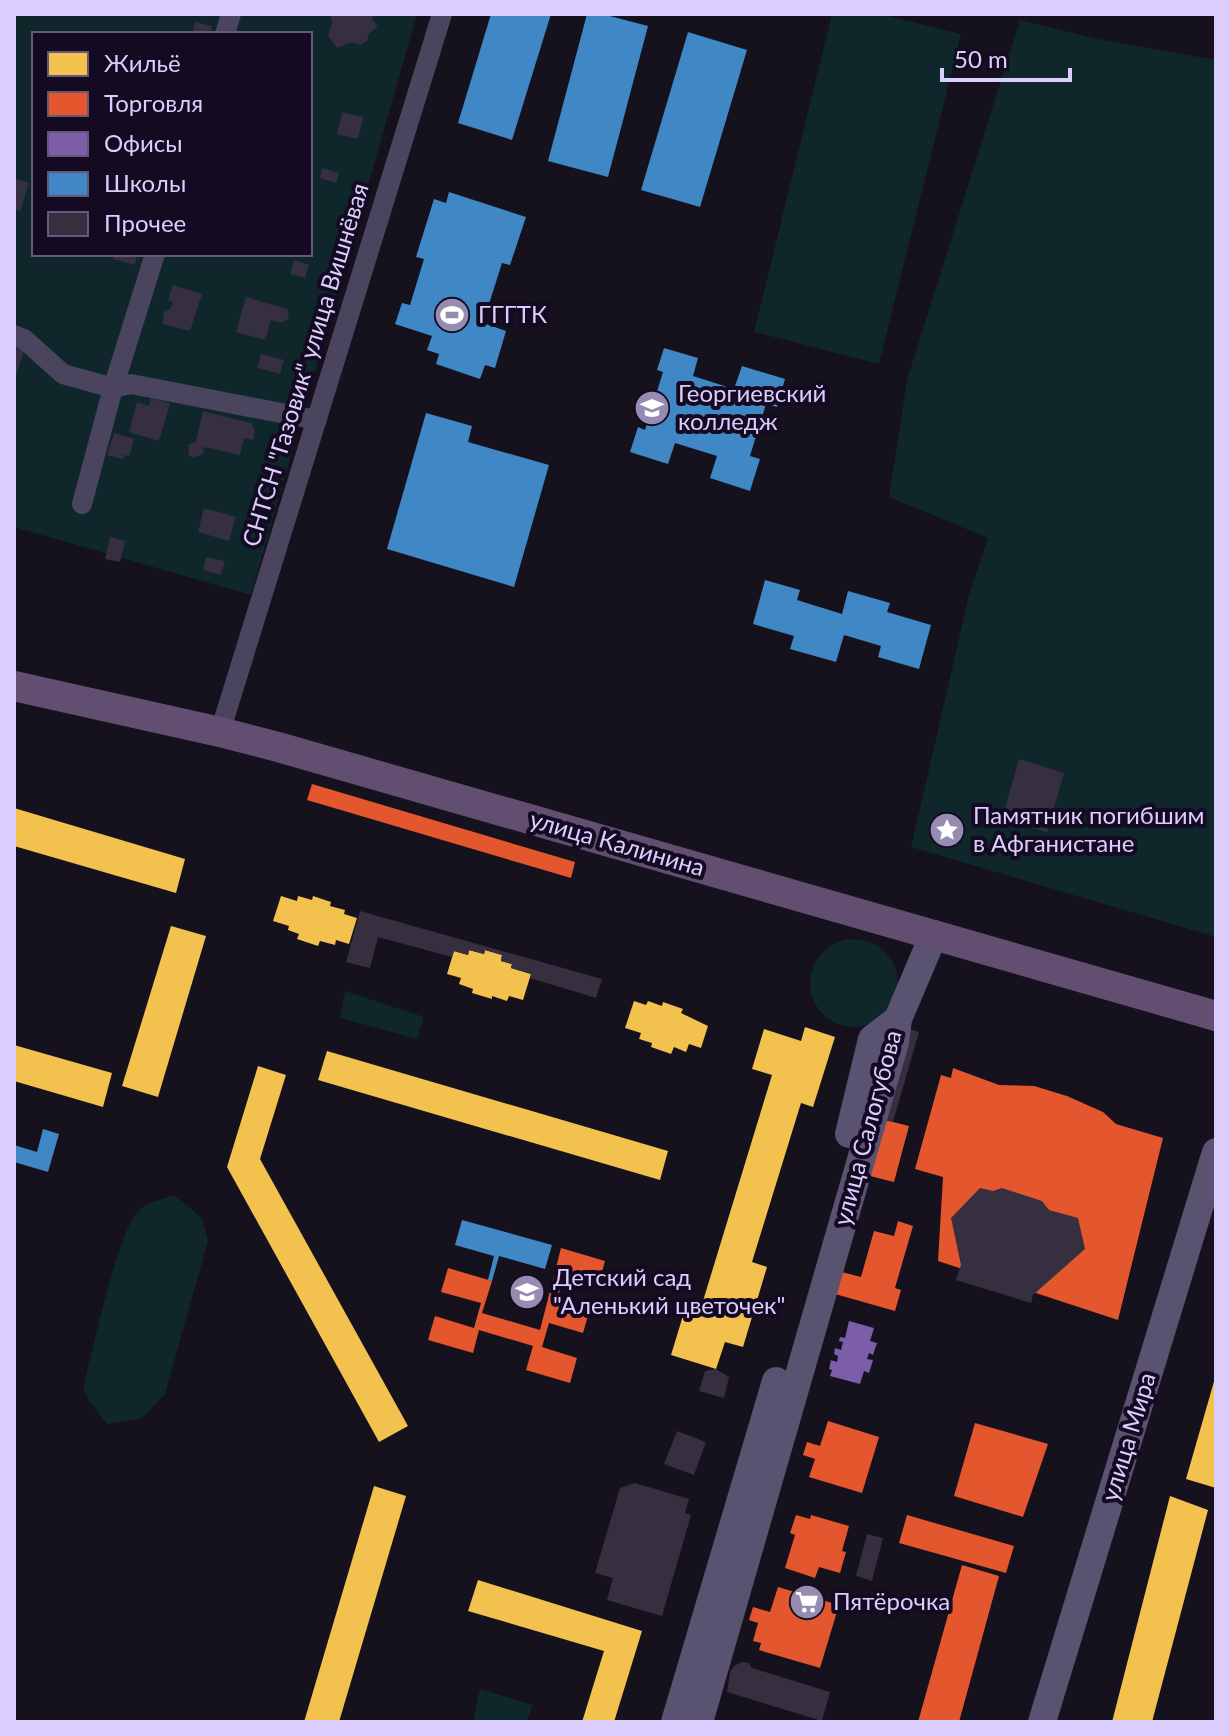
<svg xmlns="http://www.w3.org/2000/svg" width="1230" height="1736" font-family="Lato,sans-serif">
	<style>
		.green { fill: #0f262b; fill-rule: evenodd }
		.homes { fill: #f2c14e }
		.shops { fill: #e4572e }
		.offices { fill: #7b5ea7 }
		.schools { fill: #3f88c5 }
		.building { fill: #352f40 }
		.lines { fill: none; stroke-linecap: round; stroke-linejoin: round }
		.street { stroke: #4b445f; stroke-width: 20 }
		.secondary { stroke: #595271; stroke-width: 28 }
		.primary { stroke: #614e70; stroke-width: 30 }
		.labels { text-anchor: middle; stroke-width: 8; stroke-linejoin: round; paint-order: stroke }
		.poi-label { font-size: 24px; fill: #dccdff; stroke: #140b23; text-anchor: start }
		.street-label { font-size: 24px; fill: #dccdff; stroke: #140b23 }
	</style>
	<rect width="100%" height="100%" fill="#15111d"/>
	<g class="green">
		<path d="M14 14H417L251 595 14 527ZM34 34H310V254H34Z"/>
		<polygon points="832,14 880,14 961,34 879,364 754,332"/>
		<polygon points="1020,20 1098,39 1216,60 1216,937 911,847 969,595 988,538 889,497 907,380"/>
		<circle cx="854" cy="983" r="44"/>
		<polygon points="345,991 424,1017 417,1039 340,1018"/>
		<path d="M174 1195 202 1218 208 1241 165 1394 141 1419 107 1424 89 1401 83 1388C92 1354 118 1229 139 1210 147 1202 164 1199 174 1195Z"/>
		<polygon points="480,1689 533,1705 526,1722 473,1722"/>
	</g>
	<g class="homes">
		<polygon points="14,808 185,859 176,893 14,846"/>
		<polygon points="281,896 297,901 298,896 312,900 313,896 331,902 330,906 345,910 344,914 357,918 349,944 336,940 335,945 320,941 318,946 297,939 299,934 288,930 289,926 273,921"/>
		<polygon points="171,926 206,936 158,1097 122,1086"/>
		<polygon points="469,950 484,954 485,950 502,955 501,961 512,964 511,968 531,974 523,1000 509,996 507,1001 492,996 492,999 472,993 473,989 459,984 461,978 447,974 454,951 468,955"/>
		<polygon points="634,1001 646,1005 648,1001 662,1006 663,1002 683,1009 681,1013 708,1026 701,1048 689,1044 686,1052 674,1047 671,1054 651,1047 652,1043 639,1039 641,1033 625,1028"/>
		<polygon points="805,1027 835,1037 813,1107 801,1103 752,1262 767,1267 743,1347 725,1342 716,1369 671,1355 685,1309 699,1314 772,1075 752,1069 764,1029 801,1041"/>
		<polygon points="14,1045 112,1073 103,1107 14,1081"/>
		<polygon points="327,1051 668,1151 660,1180 318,1080"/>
		<polygon points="258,1066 286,1075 260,1159 408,1426 379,1442 227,1167"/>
		<polygon points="1215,1378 1216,1379 1216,1488 1186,1479"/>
		<polygon points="374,1486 406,1496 339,1722 304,1722"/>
		<polygon points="1170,1496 1208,1510 1152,1722 1112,1722"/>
		<polygon points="478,1580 642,1631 614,1722 582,1722 604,1651 468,1611"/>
	</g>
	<g class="shops">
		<polygon points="312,784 575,862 571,878 307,800"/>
		<polygon points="953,1068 999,1085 1034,1086 1067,1096 1103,1112 1116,1124 1163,1138 1118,1320 938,1261 943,1177 915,1169 941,1075 951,1078"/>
		<polygon points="881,1119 909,1126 894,1182 866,1175"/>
		<polygon points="898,1221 913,1226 895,1288 901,1290 895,1311 828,1292 834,1270 861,1277 874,1231 894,1236"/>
		<polygon points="561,1248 605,1261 598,1286 564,1276 557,1300 590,1309 583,1333 549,1323 542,1347 577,1358 570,1383 526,1370 533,1346 479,1330 473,1353 428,1340 435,1316 474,1328 481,1303 441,1292 448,1268 492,1281 482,1313 540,1330"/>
		<polygon points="828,1421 879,1437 862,1493 809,1477 815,1459 803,1455 807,1442 820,1446"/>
		<polygon points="975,1423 1048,1444 1023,1517 954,1496"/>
		<polygon points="796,1515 810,1519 811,1515 849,1526 842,1551 846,1552 840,1573 819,1567 815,1578 785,1568 795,1535 790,1533"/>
		<polygon points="907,1515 1014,1546 1006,1573 899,1543"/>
		<polygon points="962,1565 999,1576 959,1722 918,1722"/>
		<polygon points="778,1587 839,1605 820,1668 759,1650 761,1643 753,1641 758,1623 749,1620 753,1607 770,1612"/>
	</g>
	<polygon class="offices" points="849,1321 874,1328 870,1341 877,1343 873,1355 869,1353 867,1359 873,1360 869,1373 864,1371 860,1384 830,1376 832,1370 829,1369 831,1360 837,1362 838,1356 834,1354 835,1348 841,1350 843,1342 839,1341 840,1337 845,1338"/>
	<g class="schools">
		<polygon points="491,14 551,14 512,140 458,123"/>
		<polygon points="587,14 602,14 648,26 608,177 548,161"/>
		<polygon points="688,32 747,50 700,207 641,190"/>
		<polygon points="449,192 526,217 510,265 502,263 483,323 506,331 495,368 485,365 480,379 436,364 439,354 427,350 432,336 395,324 402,303 410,305 424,259 416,257 434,199 446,203"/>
		<polygon points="664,348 698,358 693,376 734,389 742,366 785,379 777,407 766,404 750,456 760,459 750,491 710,478 717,456 675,443 668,464 630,452 638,427 645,430 663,372 657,370"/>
		<polygon points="426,413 472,426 468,442 549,465 514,587 387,549"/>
		<polygon points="765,580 800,590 797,600 842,614 848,591 890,603 887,612 931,625 919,669 878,657 881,646 844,635 836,662 790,649 794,636 753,624"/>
		<polygon points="43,1129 59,1134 48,1172 14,1162 14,1145 37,1152"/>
		<polygon points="462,1220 552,1245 545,1269 499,1256 492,1281 488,1280 494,1256 455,1245"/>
	</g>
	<g class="building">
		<polygon points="330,14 373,14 372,19 378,27 369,34 367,41 360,45 352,42 337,48 328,35 332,22"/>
		<polygon points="195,22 212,26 210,34 193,32"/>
		<polygon points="342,112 363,117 358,139 337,134"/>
		<polygon points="322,168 339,173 336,183 320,178"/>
		<polygon points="14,178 29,183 20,211 14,209"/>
		<polygon points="114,254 137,254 135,265 113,259"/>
		<polygon points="294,260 309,265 305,278 290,274"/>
		<polygon points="173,285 202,294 190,331 163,324 164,312 170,309 173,302 168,300"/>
		<polygon points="246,297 287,309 289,315 287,320 281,323 271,320 265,340 236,332"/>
		<polygon points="14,340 26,344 15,379 14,379"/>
		<polygon points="261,354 284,360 280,374 257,368"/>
		<polygon points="151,398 170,403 159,441 129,432 137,402 149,406"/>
		<polygon points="203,411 251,423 255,430 253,440 244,438 240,455 204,447 203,454 193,458 189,455 188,445 196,441"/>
		<polygon points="114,433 134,439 129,456 124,455 123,459 107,455"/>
		<polygon points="204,508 236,517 229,541 198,532"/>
		<polygon points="110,537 125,541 120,562 105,559"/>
		<polygon points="206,557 225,561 221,575 203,570"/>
		<polygon points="1019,759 1064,773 1047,832 1002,819"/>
		<polygon points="360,911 602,979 596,998 530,978 531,974 511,968 512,964 501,961 502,955 485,950 484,954 469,950 468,955 454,951 452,957 378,937 370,968 346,962"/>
		<polygon points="906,1028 919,1032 893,1122 881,1119"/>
		<polygon points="980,1188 993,1191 1002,1188 1042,1201 1049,1210 1078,1218 1085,1249 1033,1295 1031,1303 956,1280 961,1265 951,1218"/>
		<polygon points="716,1369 729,1377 724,1398 699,1391 705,1371"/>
		<polygon points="677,1431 706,1442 694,1475 664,1464"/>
		<polygon points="635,1483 689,1499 685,1513 691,1515 662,1616 607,1600 613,1578 595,1573 620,1488"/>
		<polygon points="867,1534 883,1538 872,1581 856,1576"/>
		<polygon points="742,1662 749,1663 752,1668 830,1692 822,1721 727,1692 730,1672 734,1666"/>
	</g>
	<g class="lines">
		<g class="street">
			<polyline points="225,34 231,14"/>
			<polyline points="14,335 24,339 63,374 113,388 131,384 317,420"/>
			<polyline points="82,504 113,388 155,254"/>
			<polyline points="220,732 442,14"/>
		</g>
		<g class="secondary">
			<polyline points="849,1134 872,1039 898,1019"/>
			<polyline points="675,1722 776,1381"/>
			<polyline points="699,1722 895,1042 898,1019 934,934"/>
			<polyline points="1042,1722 1216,1152"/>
		</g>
		<polyline class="primary" points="14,686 220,732 278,747 1216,1016"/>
	</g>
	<defs>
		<symbol id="stadium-disc" viewBox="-11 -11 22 22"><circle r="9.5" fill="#968bb0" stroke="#140b23"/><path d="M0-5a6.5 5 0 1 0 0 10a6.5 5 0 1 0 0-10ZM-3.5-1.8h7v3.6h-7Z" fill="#fff"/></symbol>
		<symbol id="university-disc" viewBox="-11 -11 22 22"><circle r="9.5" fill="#968bb0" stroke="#140b23"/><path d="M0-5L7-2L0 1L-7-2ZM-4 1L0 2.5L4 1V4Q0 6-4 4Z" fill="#fff"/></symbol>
		<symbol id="sight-disc" viewBox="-11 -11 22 22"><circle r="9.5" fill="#968bb0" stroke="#140b23"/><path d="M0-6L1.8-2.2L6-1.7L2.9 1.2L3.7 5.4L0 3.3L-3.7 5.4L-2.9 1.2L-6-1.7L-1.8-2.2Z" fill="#fff"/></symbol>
		<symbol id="school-disc" viewBox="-11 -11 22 22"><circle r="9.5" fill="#968bb0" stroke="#140b23"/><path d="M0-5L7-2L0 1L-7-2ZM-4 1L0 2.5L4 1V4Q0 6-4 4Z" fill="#fff"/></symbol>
		<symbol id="supermarket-disc" viewBox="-11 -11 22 22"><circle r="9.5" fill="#968bb0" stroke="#140b23"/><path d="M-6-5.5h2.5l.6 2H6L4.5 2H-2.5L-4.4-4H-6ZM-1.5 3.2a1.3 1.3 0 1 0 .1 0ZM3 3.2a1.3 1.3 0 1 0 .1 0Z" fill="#fff"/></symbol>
	</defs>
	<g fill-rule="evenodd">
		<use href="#stadium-disc" x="432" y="295" width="40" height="40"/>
		<use href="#university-disc" x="632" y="388" width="40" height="40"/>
		<use href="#sight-disc" x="927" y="810" width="40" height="40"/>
		<use href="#school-disc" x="507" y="1272" width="40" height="40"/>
		<use href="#supermarket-disc" x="787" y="1582" width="40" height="40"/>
	</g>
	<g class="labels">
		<g class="poi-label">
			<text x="478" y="323">ГГГТК</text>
			<text x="678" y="402">Георгиевский<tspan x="678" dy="28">колледж</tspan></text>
			<text x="973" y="824">Памятник погибшим<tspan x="973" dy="28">в Афганистане</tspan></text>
			<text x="553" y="1286">Детский сад<tspan x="553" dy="28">"Аленький цветочек"</tspan></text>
			<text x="833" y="1610">Пятёрочка</text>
		</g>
		<g class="street-label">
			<text transform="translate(306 365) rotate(-73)" y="8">СНТСН "Газовик" улица Вишнёвая</text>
			<text transform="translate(617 844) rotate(16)" y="8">улица Калинина</text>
			<text transform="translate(868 1128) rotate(-75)" y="8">улица Салогубова</text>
			<text transform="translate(1129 1437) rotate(-73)" y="8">улица Мира</text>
		</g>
	</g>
	<rect width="1230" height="1736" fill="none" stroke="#dccdff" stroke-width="32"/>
	<rect x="32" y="32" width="280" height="224" fill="#140b23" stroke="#64597b" stroke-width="2"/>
	<rect x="48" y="52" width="40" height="24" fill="#f2c14e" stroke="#64597b" stroke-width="2"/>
	<text x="104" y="72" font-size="24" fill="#dccdff">Жильё</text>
	<rect x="48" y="92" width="40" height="24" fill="#e4572e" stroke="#64597b" stroke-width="2"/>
	<text x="104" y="112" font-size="24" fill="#dccdff">Торговля</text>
	<rect x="48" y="132" width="40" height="24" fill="#7b5ea7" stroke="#64597b" stroke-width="2"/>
	<text x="104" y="152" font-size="24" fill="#dccdff">Офисы</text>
	<rect x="48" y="172" width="40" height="24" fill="#3f88c5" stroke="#64597b" stroke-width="2"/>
	<text x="104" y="192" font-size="24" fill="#dccdff">Школы</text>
	<rect x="48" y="212" width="40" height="24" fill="#352f40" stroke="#64597b" stroke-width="2"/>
	<text x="104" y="232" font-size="24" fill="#dccdff">Прочее</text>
	<path d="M942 68v12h128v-12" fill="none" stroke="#dccdff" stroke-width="4"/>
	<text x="954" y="68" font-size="24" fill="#dccdff" stroke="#140b23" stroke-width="6" paint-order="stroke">50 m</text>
</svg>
